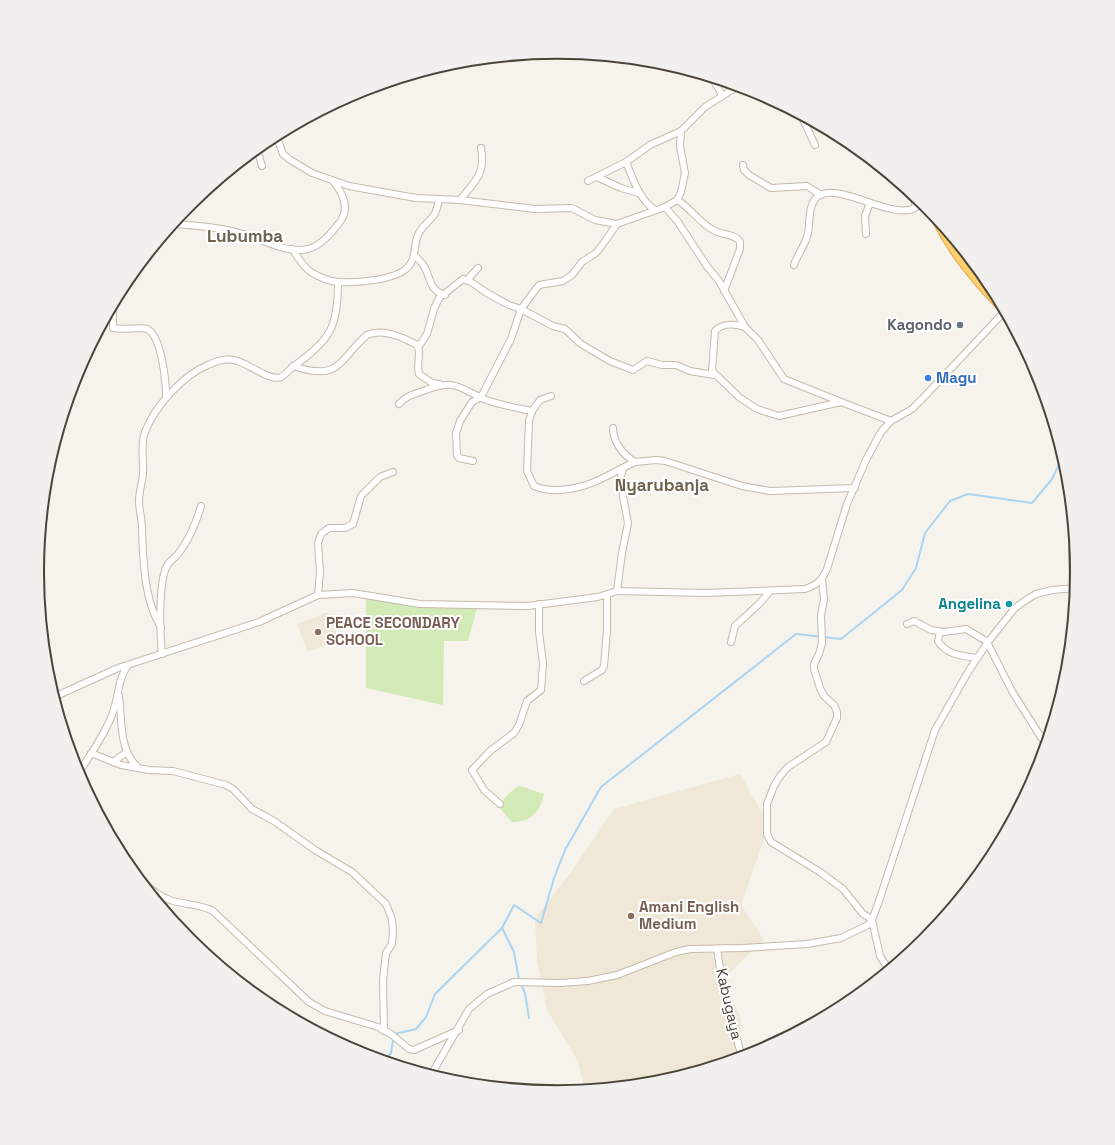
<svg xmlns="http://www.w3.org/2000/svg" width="1115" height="1145" font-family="'Space Grotesk',sans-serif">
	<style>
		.education { fill: #efe8d6 }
		.green { fill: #d2eab5 }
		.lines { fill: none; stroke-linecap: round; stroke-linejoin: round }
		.stream { stroke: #a9d4f2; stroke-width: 2 }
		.minor-casing { stroke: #c2bbae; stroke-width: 8 }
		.highway-casing { stroke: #e0a43c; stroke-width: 11 }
		.minor { stroke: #fff; stroke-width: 6 }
		.highway { stroke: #ffcf6e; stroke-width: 9 }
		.worship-dot { fill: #6b7280; stroke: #fff; stroke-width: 1.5 }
		.shop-dot { fill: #3f7fe0; stroke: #fff; stroke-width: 1.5 }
		.culture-dot { fill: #0f9aa8; stroke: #fff; stroke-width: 1.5 }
		.education-dot { fill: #8d6e63; stroke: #fff; stroke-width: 1.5 }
		.labels { text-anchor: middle; stroke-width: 4; stroke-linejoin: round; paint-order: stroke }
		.worship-label { font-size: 15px; font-weight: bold; fill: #5b616d; stroke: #fff; text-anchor: end }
		.shop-label { font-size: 15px; font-weight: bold; fill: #366cbe; stroke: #fff; text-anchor: start }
		.culture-label { font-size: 15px; font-weight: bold; fill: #0d838f; stroke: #fff; text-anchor: end }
		.education-label { font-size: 15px; font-weight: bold; fill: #785e54; stroke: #fff; text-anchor: start }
		.street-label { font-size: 15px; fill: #4b4439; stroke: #fff }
		.quarter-label { font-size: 17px; font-weight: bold; fill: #6e6250; stroke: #fff }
		.rim { fill: none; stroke: #4b4439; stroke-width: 2 }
	</style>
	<rect width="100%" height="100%" fill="#f6f3ec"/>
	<g class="education">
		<polygon points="328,612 339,640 308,652 297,624"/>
		<polygon points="740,774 769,825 741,905 764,940 724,978 741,1019 742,1058 659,1083 585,1090 578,1061 547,1010 537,961 535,918 571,872 614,809"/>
	</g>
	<g class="green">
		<polygon points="366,599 477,608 468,641 444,641 443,705 366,688"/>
		<path d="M518 786C528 787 534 792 544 794 540 812 531 822 512 822L501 810C501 798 510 793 518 786Z"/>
	</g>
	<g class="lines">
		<g class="stream">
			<polyline points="519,980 514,952 502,928 514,905 541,923 554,878 565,850 601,787 796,634 841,639 902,590 916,568 925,533 950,501 968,494 1032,503 1052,479 1063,456"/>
			<polyline points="521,984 525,993 529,1018"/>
			<polyline points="395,1034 416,1029 426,1017 435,994 502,928"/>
			<polyline points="384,1061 391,1053 393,1041"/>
		</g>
		<defs>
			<g id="minor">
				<polyline points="713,79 722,95"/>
				<polyline points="801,115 815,145"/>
				<polyline points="276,135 283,154 289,159 312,173 349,186 416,198 460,200 535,209 572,208 595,220 617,224 665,207 677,200 681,192 685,173 680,146 681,131"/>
				<polyline points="257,149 262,166"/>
				<path d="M626 162C633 179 639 199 655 210"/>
				<polyline points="743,165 744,170 749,175 771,188 807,186 821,195"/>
				<polyline points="597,177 621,188 639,193"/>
				<polyline points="588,181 626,162 650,145 681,131 705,107 738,86"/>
				<path d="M460 200C475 181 486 174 481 148"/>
				<path d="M677 200C691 208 699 223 715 231 723 235 736 234 740 242V249L724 291"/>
				<polyline points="665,207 678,222 706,265 719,281 745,327 758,340 784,379 841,402 891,421"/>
				<path d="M174 224C197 226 220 227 243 234 263 239 286 254 308 249 321 246 332 232 340 222 350 208 343 193 333 181"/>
				<polyline points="866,234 865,216 870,203"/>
				<path d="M292 249C298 257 303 267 311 272 318 277 331 282 340 282 356 283 395 280 407 268 418 258 412 243 420 231 430 216 435 222 439 199"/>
				<path d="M414 255C418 259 423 263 425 268 431 279 429 290 445 295"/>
				<path d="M794 265C797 255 804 247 807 237 811 225 807 208 816 198 834 178 895 223 916 207L913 194"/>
				<polyline points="467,280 478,268"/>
				<path d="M113 305V328C122 330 142 327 147 329 162 336 166 383 166 397"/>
				<path d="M745 327C735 324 722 323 715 331L712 371 739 397 757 409 779 416 841 402"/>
				<polyline points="419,346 427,334 434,309 439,298 463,279 471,282 487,293 509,305 521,309 553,326 565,329 581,344 610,361 633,370 647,361 662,365 676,365 690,371 714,375"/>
				<path d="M293 366C341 382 338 360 367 335 383 328 402 337 417 345 422 352 416 364 419 374L432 383 439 384"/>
				<path d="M551 396 540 400 532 411 529 421 527 471 534 486C543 490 550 490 559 490 592 488 606 475 635 462"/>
				<path d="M399 404C406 396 414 394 423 391 456 379 455 386 484 399 499 405 517 408 532 411"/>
				<path d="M613 428C613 442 623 455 635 462L656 460 665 461 742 486 770 491 855 488"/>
				<polyline points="473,461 459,458 457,455 456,433 460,421 472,402 481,397 511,339 521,309 539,285 563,281 572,275 582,262 596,253 603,244 617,224"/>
				<polyline points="822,579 824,599 821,616 822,643 819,654 814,664 814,669 820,688 824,696 834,705 837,712 837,718 826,742 788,767 780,776 774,786 767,804 767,834 771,842 820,872 843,889 863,914 872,919"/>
				<polyline points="1073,587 1072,550 1074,537"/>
				<polyline points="617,591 622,553 628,523 620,480 623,468"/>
				<polyline points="318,595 320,572 318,543 321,534 329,528 345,528 353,524 361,496 380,477 393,472"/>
				<polyline points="907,624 914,621 931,630 944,632 966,629 988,642"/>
				<path d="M161 627C144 601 143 558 142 528 142 519 139 510 139 501 139 492 142 483 143 474 144 460 140 445 145 432 155 406 183 375 208 365 216 361 225 358 234 360 247 362 270 382 281 377 287 374 290 368 295 365 331 340 338 326 338 282"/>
				<path d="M940 632 938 641C946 655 963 656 977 658"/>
				<polyline points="731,642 735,626 760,603 770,591"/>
				<polyline points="987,642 1013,693 1046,745"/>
				<path d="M162 654C160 636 158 582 167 566 169 561 174 559 177 555 189 541 196 523 201 506"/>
				<polyline points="584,681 602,670 604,666 607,630 607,595"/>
				<path d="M119 696C122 718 119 751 137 766"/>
				<path d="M54 697 118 668 259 622 318 595 353 593 420 604 528 606 598 597 617 591 705 593 805 589C817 585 822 580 827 569L847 504 866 460 881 432 891 421 912 409 925 396 1005 311"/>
				<polyline points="91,753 121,765 149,770 173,771 226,785 233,789 252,809 274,821 315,850 352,872 386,904 392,919 393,932 392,944 386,953 383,980 384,1031"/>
				<polyline points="113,762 127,752"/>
				<path d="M78 774C90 755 104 736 112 715 119 698 117 680 128 665"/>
				<polyline points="500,804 484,790 472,770 490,751 514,733 519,725 527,701 541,690 543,663 539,632 539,604"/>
				<path d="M137 877C149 887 158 897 173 901 187 905 200 904 213 911L309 1002 325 1011 378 1027 391 1034 409 1049 414 1050 459 1030"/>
				<polyline points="872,920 880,956 889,970"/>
				<polyline points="717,949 722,982 742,1058"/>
				<polyline points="431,1075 469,1009 487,994 514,982 560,983 588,981 617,975 676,952 690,949 742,948 807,944 841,938 868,925 872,920 879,901 935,730 968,672 988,642 1014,609 1023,602 1036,594 1052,590 1077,588"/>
			</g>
			<path id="highway" d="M936 218C953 253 977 281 1004 309"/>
		</defs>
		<use href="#minor" class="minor-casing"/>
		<use href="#highway" class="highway-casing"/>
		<use href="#minor" class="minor"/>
		<use href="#highway" class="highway"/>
	</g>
	<circle class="worship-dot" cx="960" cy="325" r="4"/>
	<circle class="shop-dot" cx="928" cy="378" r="4"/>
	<circle class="culture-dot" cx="1009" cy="604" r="4"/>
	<g class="education-dot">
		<circle cx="318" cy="632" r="4"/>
		<circle cx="631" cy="916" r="4"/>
	</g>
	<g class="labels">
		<g class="worship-label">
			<text x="952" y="330">Kagondo</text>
		</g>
		<g class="shop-label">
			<text x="936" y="383">Magu</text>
		</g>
		<g class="culture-label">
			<text x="1001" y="609">Angelina</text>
		</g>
		<g class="education-label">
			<text x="326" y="628">PEACE SECONDARY<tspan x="326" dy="17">SCHOOL</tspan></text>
			<text x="639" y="912">Amani English<tspan x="639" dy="17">Medium</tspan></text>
		</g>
		<g class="street-label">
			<text transform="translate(729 1004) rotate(77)" y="5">Kabugaya</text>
		</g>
		<g class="quarter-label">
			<text x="245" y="242">Lubumba</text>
			<text x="662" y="491">Nyarubanja</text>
		</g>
	</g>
	<path d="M0 0H1115V1145H0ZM44 572a513 513 0 1 1 1026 0a513 513 0 1 1-1026 0Z" fill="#f1f0ef" fill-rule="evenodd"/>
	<path class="rim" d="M44 572a513 513 0 1 1 1026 0a513 513 0 1 1-1026 0Z"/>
</svg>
